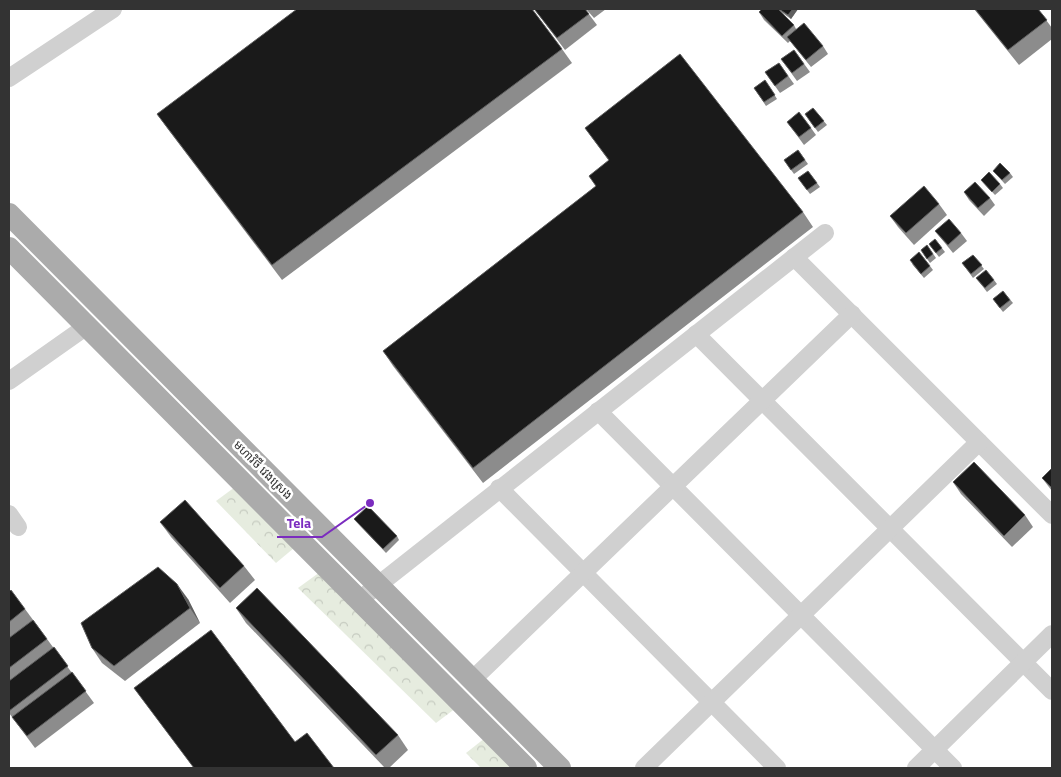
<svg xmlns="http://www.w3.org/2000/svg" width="1061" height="777" font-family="'Titillium Web','Noto Sans Khmer',sans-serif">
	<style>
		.park { fill: url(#park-crowns) }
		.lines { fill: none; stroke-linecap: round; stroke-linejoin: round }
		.minor { stroke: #d0d0d0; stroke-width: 18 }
		.major { stroke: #ababab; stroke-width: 22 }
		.wall { fill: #8c8c8c }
		.shaded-wall { fill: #5f5f5f }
		.building { fill: #1a1a1a; stroke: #5f5f5f }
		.labels { text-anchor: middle; stroke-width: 5; stroke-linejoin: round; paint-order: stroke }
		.street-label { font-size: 12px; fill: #333; stroke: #fff }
		.leader { fill: none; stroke: #7b2cbf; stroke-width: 2 }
		.callout-dot { fill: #7b2cbf; stroke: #fff; stroke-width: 2 }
		.callout-label { font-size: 14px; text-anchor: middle; font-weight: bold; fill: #7b2cbf; stroke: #fff; stroke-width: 5; stroke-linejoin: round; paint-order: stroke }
	</style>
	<defs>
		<pattern id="park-crowns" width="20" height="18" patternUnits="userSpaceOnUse" patternTransform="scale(1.25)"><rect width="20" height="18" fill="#e6ecdf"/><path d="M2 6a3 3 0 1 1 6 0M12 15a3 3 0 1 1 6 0" fill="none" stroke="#c6cbc0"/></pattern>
	</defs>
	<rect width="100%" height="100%" fill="#fff"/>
	<g class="park">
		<polygon points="235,487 294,548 276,563 216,501"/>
		<polygon points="320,572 456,708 436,723 298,588"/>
		<polygon points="485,738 515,768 481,768 466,753"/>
	</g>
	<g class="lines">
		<g class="minor">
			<polyline points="9,78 113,9"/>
			<polyline points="794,257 1052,515"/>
			<polyline points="696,334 1052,691"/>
			<polyline points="9,381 87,326"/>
			<polyline points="598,411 953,768"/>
			<polyline points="499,488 777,768"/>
			<polyline points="9,514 18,527"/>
			<polyline points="368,593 825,233"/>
			<polyline points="472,680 852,314"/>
			<polyline points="644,768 979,442"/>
			<polyline points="916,768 1052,634"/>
		</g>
		<g class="major">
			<polyline points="9,214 560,768"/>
			<polyline points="9,248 526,768"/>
		</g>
	</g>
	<g class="wall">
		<polygon points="585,9 597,25 565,50 535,10"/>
		<polygon points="586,9 606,9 594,18"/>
		<polygon points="779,9 798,9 791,19 781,12"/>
		<polygon points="974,9 1038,9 1052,28 1052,39 1019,65"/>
		<polygon points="759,12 794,25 796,29 823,46 828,54 811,67 790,41 788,43 764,20"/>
		<polygon points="562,49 572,63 282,280 167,128 157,114"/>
		<polygon points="794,50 810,72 797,81 781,59"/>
		<polygon points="779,63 794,84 780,93 765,72"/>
		<polygon points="765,80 777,99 766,106 754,88"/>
		<polygon points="813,108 827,125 818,132 805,114"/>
		<polygon points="787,122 811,128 816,135 804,145"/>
		<polygon points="585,128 803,212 813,227 483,483 393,366 383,351 596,186 589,176 609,161"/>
		<polygon points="798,150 808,164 794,174 784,160"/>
		<polygon points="808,171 820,187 810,194 798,178"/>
		<polygon points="993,171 1010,173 1013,177 1005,184"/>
		<polygon points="981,180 1000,184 1003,188 995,195"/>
		<polygon points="964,192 990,198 995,205 984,216 969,200"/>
		<polygon points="939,204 947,215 914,245 898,227 890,216"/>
		<polygon points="935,231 961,233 967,241 953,253"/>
		<polygon points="935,239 945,252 939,257 929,244"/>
		<polygon points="927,245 936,258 930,263 921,250"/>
		<polygon points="973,255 984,269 973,278 962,263"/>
		<polygon points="912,264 930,266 933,270 924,278"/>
		<polygon points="976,278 994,280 997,284 987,292"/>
		<polygon points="1003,291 1013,303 1003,312 993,299"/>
		<polygon points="1052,468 1052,491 1042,478"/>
		<polygon points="953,482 1025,515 1033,527 1012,547 961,494"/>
		<polygon points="354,519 397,536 399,540 386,553"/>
		<polygon points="160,522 244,566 255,580 230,603 171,537"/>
		<polygon points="9,592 25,609 94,703 35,748 9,713"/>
		<polygon points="188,599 200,623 125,681 102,663 92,648"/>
		<polygon points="236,608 398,735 408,750 389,768 385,768 246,623"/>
		<polygon points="134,688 295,742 334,768 194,768"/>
	</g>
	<g class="shaded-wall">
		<polygon points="793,9 798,9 791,19 788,15"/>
		<polygon points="177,584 188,599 200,623 190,608"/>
	</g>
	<g class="building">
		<polygon points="297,9 532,9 562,49 272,265 157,114"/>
		<polygon points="537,9 585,9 589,14 557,38 535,10"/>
		<polygon points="762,9 778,9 794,25 782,36 759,12"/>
		<polygon points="779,9 793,9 788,15"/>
		<polygon points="975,9 1038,9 1047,20 1008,50"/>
		<polygon points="804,23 823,46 806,60 787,37"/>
		<polygon points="794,50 804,64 792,73 781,59"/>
		<polygon points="680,54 803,212 473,468 383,351 596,186 589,176 609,160 585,128"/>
		<polygon points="779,63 788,76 775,86 765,72"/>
		<polygon points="765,80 775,95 764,102 754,88"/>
		<polygon points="813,108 824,121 815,128 805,114"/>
		<polygon points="799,112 811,128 799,137 787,122"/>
		<polygon points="798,150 805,160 791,170 784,160"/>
		<polygon points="1000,163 1010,173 1002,180 993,171"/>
		<polygon points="808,171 817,183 807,190 798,178"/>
		<polygon points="989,172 1000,184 992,192 981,180"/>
		<polygon points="975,182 990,198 978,208 964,192"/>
		<polygon points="924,186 939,204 906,233 890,216"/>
		<polygon points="949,219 961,233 948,245 935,231"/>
		<polygon points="935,239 942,248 936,253 929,244"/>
		<polygon points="927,245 933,254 927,259 921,250"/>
		<polygon points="919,252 930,266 921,274 910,260"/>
		<polygon points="973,255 982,265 971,274 962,263"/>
		<polygon points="986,270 994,280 985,288 976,278"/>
		<polygon points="1003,291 1010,300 1000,308 993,299"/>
		<polygon points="974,462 1025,515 1004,536 953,482"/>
		<polygon points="1052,468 1052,488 1042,478"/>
		<polygon points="185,500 244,566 220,588 160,522"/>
		<polygon points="368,506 397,536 383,549 354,519"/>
		<polygon points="158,567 177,584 190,608 114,666 92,648 81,623"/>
		<polygon points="257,588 398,735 376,755 236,608"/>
		<polygon points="11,590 25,609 9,622 9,592"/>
		<polygon points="33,620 47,639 9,668 9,638"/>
		<polygon points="211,630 295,742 307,733 334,768 194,768 134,688"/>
		<polygon points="54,647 68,666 9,711 9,681"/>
		<polygon points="72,672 86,691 27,736 12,717"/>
	</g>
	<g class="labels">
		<g class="street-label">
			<text transform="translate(263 470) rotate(45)" y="4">មហាវិថី វេងស្រេង</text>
		</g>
	</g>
	<path class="leader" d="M370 503L322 537H277"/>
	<circle class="callout-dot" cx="370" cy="503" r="5"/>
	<g class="callout-label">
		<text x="299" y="528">Tela</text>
	</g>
	<rect width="1061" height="777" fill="none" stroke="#333333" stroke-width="20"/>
</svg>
